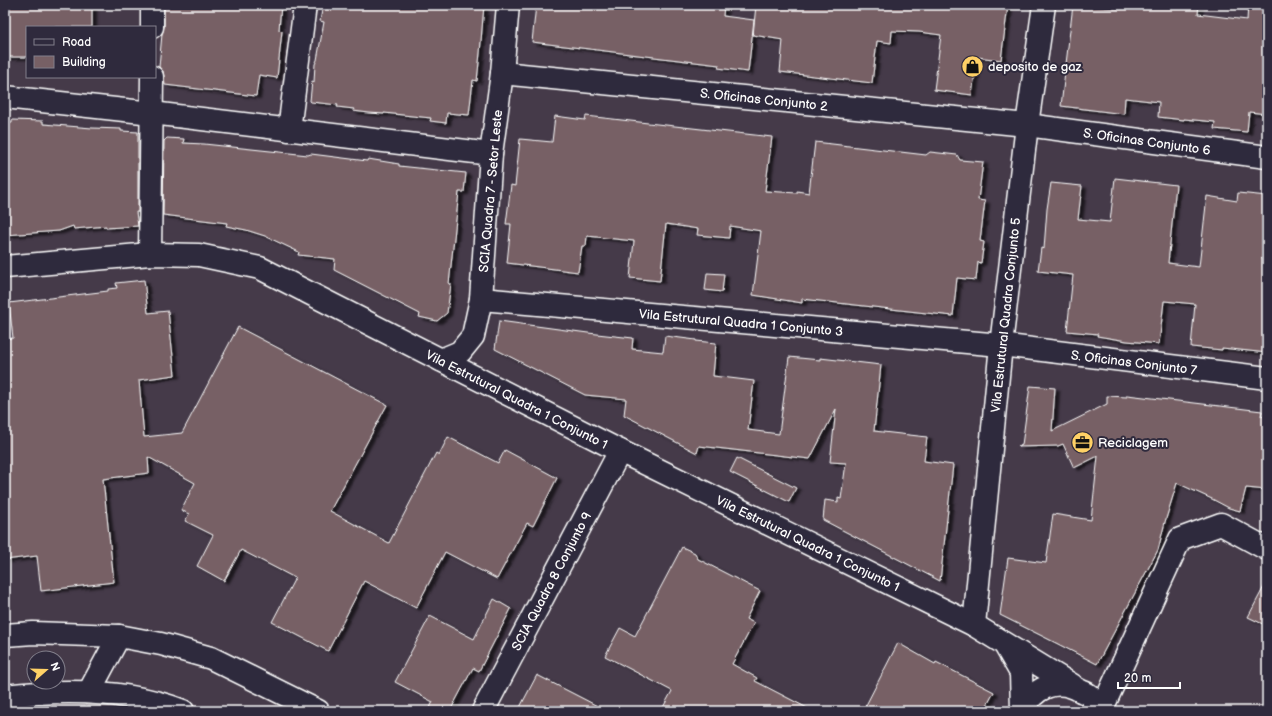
<svg xmlns="http://www.w3.org/2000/svg" width="1272" height="716" font-family="'Balsamiq Sans',sans-serif">
	<style>
		.building { fill: #776065; stroke: #fff; filter: url(#shadow) }
		.lines { fill: none; stroke-linecap: round; stroke-linejoin: round }
		.minor-casing { stroke: #fff; stroke-width: 25 }
		.minor { stroke: #2f2a3d; stroke-width: 22 }
		.labels { text-anchor: middle; stroke-width: 4; stroke-linejoin: round; paint-order: stroke }
		.poi-label { font-size: 13px; fill: #fff; stroke: #2f2a3d; text-anchor: start }
		.street-label { font-size: 13px; fill: #fff; stroke: #2f2a3d }
	</style>
	<defs>
		<filter id="shadow"><feDropShadow dx="4.5" dy="2.5" stdDeviation="1" flood-color="#0009"/></filter>
	</defs>
	<rect width="100%" height="100%" fill="#453a49"/>
	<filter id="ink" filterUnits="userSpaceOnUse"><feTurbulence type="fractalNoise" baseFrequency=".025" numOctaves="2"/><feDisplacementMap in="SourceGraphic" scale="8" xChannelSelector="R" yChannelSelector="G"/><feConvolveMatrix kernelMatrix="1 2 1 2 8 2 1 2 1" color-interpolation-filters="sRGB"/></filter>
	<g filter="url(#ink)">
		<g class="building">
			<polygon points="5,5 92,5 92,27 27,27 27,57 5,57"/>
			<polygon points="164,5 281,5 279,30 282,31 277,78 259,75 256,96 165,85 163,71 159,67 162,34 164,27"/>
			<polygon points="323,5 484,5 480,53 477,81 473,80 469,115 447,113 446,123 430,121 431,118 384,113 384,114 369,113 353,111 354,109 337,107 338,105 311,102 310,101 312,81 314,82 315,64 317,60 324,22 320,21"/>
			<polygon points="536,5 724,5 723,16 754,20 748,72 718,68 719,65 532,42"/>
			<polygon points="756,5 1008,5 1001,60 977,57 972,95 934,90 941,35 919,32 892,31 891,43 877,41 872,83 780,72 783,40 753,35"/>
			<polygon points="1073,5 1122,9 1123,5 1199,5 1198,14 1247,20 1248,5 1267,5 1267,114 1249,112 1247,132 1214,129 1215,122 1184,119 1184,120 1158,117 1159,102 1125,98 1124,114 1061,106"/>
			<polygon points="555,116 585,120 586,116 772,137 765,191 797,193 797,191 809,193 815,142 926,155 930,152 957,155 960,160 983,162 978,200 985,201 980,241 984,242 981,263 978,262 976,280 957,278 953,316 802,299 802,303 753,295 761,231 730,226 729,238 697,235 698,229 666,224 660,281 630,278 634,241 587,236 586,246 582,246 578,272 507,263 511,224 506,224 511,185 515,186 520,139 552,142"/>
			<polygon points="12,120 43,121 43,124 92,128 121,129 121,131 138,132 138,212 136,212 138,226 106,228 106,226 74,229 73,226 59,231 5,235 5,123 12,123"/>
			<polygon points="167,138 184,139 183,143 204,144 308,155 311,154 367,161 368,159 399,164 399,166 466,173 464,192 459,192 449,284 451,284 447,313 437,321 419,317 420,314 334,270 335,259 298,255 299,252 265,236 246,230 226,226 227,223 163,215 164,141"/>
			<polygon points="1115,178 1176,185 1168,263 1199,267 1207,196 1237,201 1238,193 1267,196 1267,214 1262,259 1267,260 1267,353 1222,348 1222,350 1191,347 1195,304 1164,301 1159,344 1127,341 1097,336 1098,334 1067,331 1073,275 1038,271 1041,248 1044,249 1047,209 1051,183 1082,186 1078,219 1110,222"/>
			<polygon points="707,273 724,274 722,292 705,290"/>
			<polygon points="144,280 148,313 168,311 175,375 139,380 144,437 182,433 238,327 387,405 330,511 389,543 436,453 439,455 448,437 498,463 505,450 557,478 533,526 527,523 497,579 445,552 416,608 364,581 328,651 272,622 295,578 241,550 224,581 197,566 213,535 185,521 189,514 181,510 195,483 148,457 149,473 103,479 114,582 41,591 37,556 5,560 5,339 13,338 9,303 108,291 108,289 117,288 116,283"/>
			<polygon points="499,321 588,333 633,338 632,349 663,352 665,336 696,340 696,341 716,343 713,376 754,381 748,430 779,434 789,357 820,360 820,358 881,365 874,431 927,437 924,461 953,465 940,581 823,520 825,500 838,502 838,498 841,499 846,463 830,462 836,409 810,459 699,446 697,453 624,415 626,399 585,395 495,349"/>
			<polygon points="1030,386 1055,388 1052,431 1107,404 1107,396 1127,397 1127,395 1262,411 1261,416 1267,417 1267,490 1246,488 1240,511 1229,508 1212,499 1177,483 1165,522 1158,550 1097,664 1056,643 1000,615 1008,558 1046,563 1053,514 1091,520 1098,456 1074,468 1063,444 1058,446 1018,447 1022,445"/>
			<polygon points="737,458 796,488 789,502 730,472"/>
			<polygon points="682,547 695,553 698,559 760,591 746,619 754,623 732,664 757,678 755,681 813,711 661,711 672,691 605,656 620,628 635,636"/>
			<polygon points="1267,581 1267,626 1248,617"/>
			<polygon points="494,599 511,609 479,671 473,668 450,711 428,711 433,702 395,682 430,616 474,639"/>
			<polygon points="898,643 935,664 936,662 994,692 984,711 863,711"/>
			<polygon points="537,675 607,711 518,711"/>
		</g>
		<g class="lines">
			<defs>
				<g id="minor">
					<polyline points="152,5 152,27"/>
					<polyline points="502,73 1027,125 1267,157"/>
					<polyline points="5,97 152,113 491,154"/>
					<polyline points="289,130 305,5"/>
					<polyline points="150,254 152,77"/>
					<polyline points="5,267 150,254 199,255 260,268 620,451 974,625 1072,685"/>
					<polyline points="481,299 1001,345 1267,378"/>
					<polyline points="441,360 460,352 473,336 481,299 491,154 502,73 508,5"/>
					<polyline points="974,625 1001,345 1027,125 1044,5"/>
					<polyline points="5,635 33,633 119,636 161,644 211,658 318,711"/>
					<polyline points="1005,645 1021,673 1022,710"/>
					<polyline points="89,692 119,636"/>
					<path d="M5 696C64 689 127 689 183 711"/>
					<polyline points="483,711 620,451"/>
					<path d="M1022 711C1034 687 1057 677 1081 691 1083 692 1087 693 1089 695 1093 699 1096 706 1099 711"/>
					<polyline points="1101,711 1180,539 1221,524 1267,549"/>
				</g>
			</defs>
			<use href="#minor" class="minor-casing"/>
			<use href="#minor" class="minor"/>
		</g>
	</g>
	<defs>
		<symbol id="shop-disc" viewBox="-11 -11 22 22"><circle r="9.5" fill="#ffd166" stroke="#2f2a3d"/><path d="M-5-2.5h2.3a2.7 3.5 0 0 1 5.4 0H5L5.5 6h-11ZM-1.5-2.5h3a1.5 2.3 0 0 0-3 0Z" fill="#111"/></symbol>
		<symbol id="office-disc" viewBox="-11 -11 22 22"><circle r="9.5" fill="#ffd166" stroke="#2f2a3d"/><path d="M-6-3h4V-5.5h4V-3h4V5H-6ZM-1-4.5V-3h2v-1.5ZM-6 0V1H6V0Z" fill="#111"/></symbol>
	</defs>
	<g fill-rule="evenodd">
		<use href="#shop-disc" x="960" y="54" width="25" height="25"/>
		<use href="#office-disc" x="1070" y="430" width="25" height="25"/>
	</g>
	<g class="labels">
		<g class="poi-label">
			<text x="988" y="71">deposito de gaz</text>
			<text x="1098" y="447">Reciclagem</text>
		</g>
		<g class="street-label">
			<text transform="translate(764 99) rotate(6)" y="5">S. Oficinas Conjunto 2</text>
			<text transform="translate(1147 141) rotate(8)" y="5">S. Oficinas Conjunto 6</text>
			<text transform="translate(490 191) rotate(-85)" y="5">SCIA Quadra 7 - Setor Leste</text>
			<text transform="translate(1005 315) rotate(-84)" y="5">Vila Estrutural Quadra Conjunto 5</text>
			<text transform="translate(741 322) rotate(5)" y="5">Vila Estrutural Quadra 1 Conjunto 3</text>
			<text transform="translate(1134 362) rotate(7)" y="5">S. Oficinas Conjunto 7</text>
			<text transform="translate(517 399) rotate(27)" y="5">Vila Estrutural Quadra 1 Conjunto 1</text>
			<text transform="translate(808 543) rotate(26)" y="5">Vila Estrutural Quadra 1 Conjunto 1</text>
			<text transform="translate(551 581) rotate(-62)" y="5">SCIA Quadra 8 Conjunto 9</text>
		</g>
	</g>
	<rect width="1272" height="716" fill="none" stroke="#2f2a3d" stroke-width="20"/>
	<rect x="10" y="10" width="1252" height="696" fill="none" stroke="#fff" stroke-width="1.5" filter="url(#ink)"/>
	<rect x="26" y="26" width="130" height="52" fill="#2f2a3d" stroke="#827f8b"/>
	<rect x="34" y="39" width="20" height="6" fill="#2f2a3d" stroke="#827f8b"/>
	<text x="62" y="46" font-size="12" fill="#ffffff">Road</text>
	<rect x="34" y="56" width="20" height="12" fill="#776065" stroke="#827f8b"/>
	<text x="62" y="66" font-size="12" fill="#ffffff">Building</text>
	<g transform="translate(46 670) rotate(70)"><circle r="19" fill="#2f2a3d" stroke="#827f8b"/>
	<path d="M0-3L7 15L0 10L-7 15Z" fill="#ffd166"/>
	<text y="-6" font-size="11" font-weight="bold" text-anchor="middle" fill="#ffffff">N</text>
	</g>
	<path d="M1118 682v6h62v-6" fill="none" stroke="#ffffff" stroke-width="2"/>
	<text x="1124" y="682" font-size="12" fill="#ffffff" stroke="#2f2a3d" stroke-width="3" paint-order="stroke">20 m</text>
</svg>
